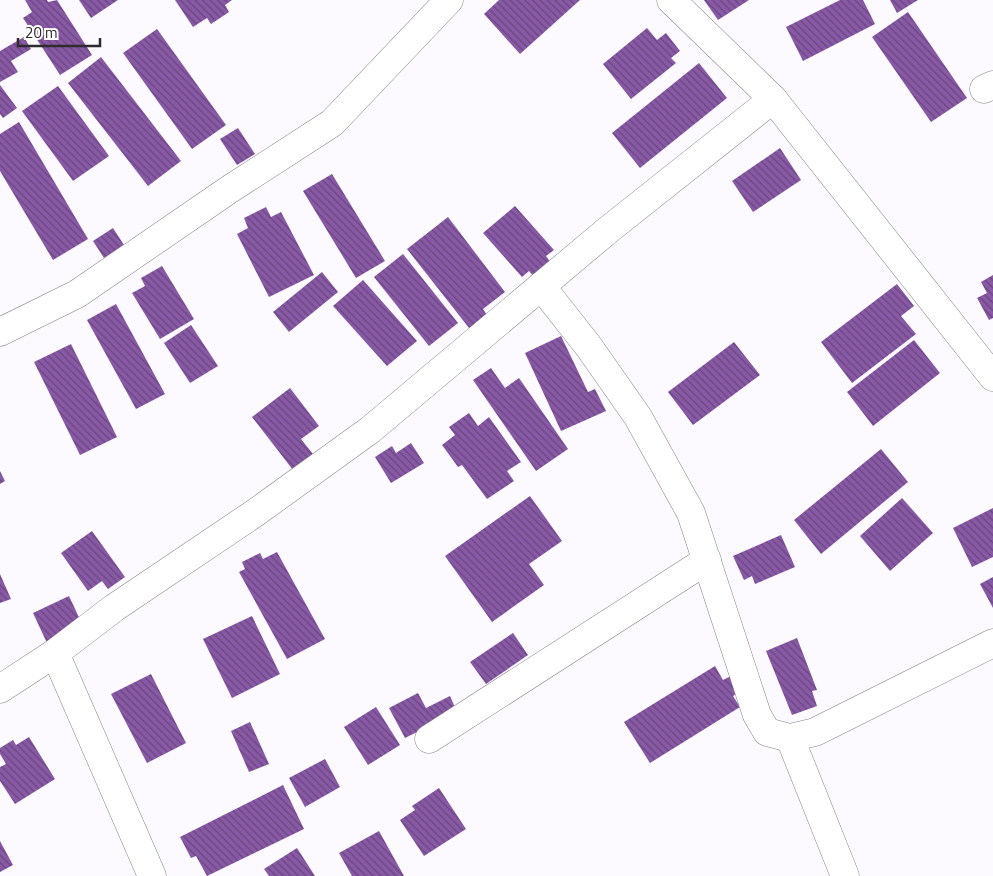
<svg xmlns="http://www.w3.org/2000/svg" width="993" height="876" font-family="'Titillium Web',sans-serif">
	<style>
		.building { fill: url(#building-back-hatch) }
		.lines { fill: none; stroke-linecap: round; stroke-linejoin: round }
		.minor-casing { stroke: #878389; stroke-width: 29 }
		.minor { stroke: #fff; stroke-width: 28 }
	</style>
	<defs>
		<pattern id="building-back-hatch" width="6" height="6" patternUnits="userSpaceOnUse" patternTransform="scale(1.25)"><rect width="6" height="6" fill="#8859a5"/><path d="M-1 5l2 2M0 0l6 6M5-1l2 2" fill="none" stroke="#6a467f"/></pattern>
	</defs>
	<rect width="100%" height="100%" fill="#fcf9ff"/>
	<g class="building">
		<polygon points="25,0 47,0 48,2 57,0 92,55 60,75 23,18 32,12"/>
		<polygon points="79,0 118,0 91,18"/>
		<polygon points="175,0 232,0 225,5 229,12 211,24 207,18 193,27"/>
		<polygon points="499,0 580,0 520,54 484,14"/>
		<polygon points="704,0 749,0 718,20"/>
		<polygon points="840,0 863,0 875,24 803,61 786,27"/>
		<polygon points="890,0 918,0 897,13"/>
		<polygon points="908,12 967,98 931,122 872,37"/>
		<polygon points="647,28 657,40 666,33 680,51 671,58 676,63 631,99 603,64"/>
		<polygon points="157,29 226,125 192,149 123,53"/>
		<polygon points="24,37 31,49 11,61 18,72 0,82 0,51"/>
		<polygon points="101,57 181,161 148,186 68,83"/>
		<polygon points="699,63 727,98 640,168 612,133"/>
		<polygon points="0,85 17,108 3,118 0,114"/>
		<polygon points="58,86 109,156 73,181 22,111"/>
		<polygon points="19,122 88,239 53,260 0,171 0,134"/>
		<polygon points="238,128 255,154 237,165 220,139"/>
		<polygon points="780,148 801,180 753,212 732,181"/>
		<polygon points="332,174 385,261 356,278 303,191"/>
		<polygon points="515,206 554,250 546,256 551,263 534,277 529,271 522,277 483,233"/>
		<polygon points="266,207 271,217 281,212 314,275 269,297 237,234 248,228 244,218"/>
		<polygon points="448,217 505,292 483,309 490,320 473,333 407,249"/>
		<polygon points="113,228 124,245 104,258 93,241"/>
		<polygon points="403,254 458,323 429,346 374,277"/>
		<polygon points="162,266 194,319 160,339 132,293 145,286 141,278"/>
		<polygon points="322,272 338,292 289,332 273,312"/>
		<polygon points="993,275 993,318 989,320 977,298 987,293 981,282"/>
		<polygon points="363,280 417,341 387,366 333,306"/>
		<polygon points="897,284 914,306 901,316 916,334 852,383 821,342"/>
		<polygon points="116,304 165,394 136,409 87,320"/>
		<polygon points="191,325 218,366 190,383 164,343"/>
		<polygon points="561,336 588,392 595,389 606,411 561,431 525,353"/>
		<polygon points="914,340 940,373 873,426 847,392"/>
		<polygon points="734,342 760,375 693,425 668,392"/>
		<polygon points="71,344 117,437 80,455 34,362"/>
		<polygon points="491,368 505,388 519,378 568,449 536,471 473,380"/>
		<polygon points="290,388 319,426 301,439 313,454 293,470 252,417"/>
		<polygon points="469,413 478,426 489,417 521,462 507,471 514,481 487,499 462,465 458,467 442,445 455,435 449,427"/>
		<polygon points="411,443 424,463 391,483 375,457 392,446 396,453"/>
		<polygon points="881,449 908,482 821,554 794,520"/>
		<polygon points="0,471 5,481 0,484"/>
		<polygon points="530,496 562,541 529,564 544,585 492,622 445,556"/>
		<polygon points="902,498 933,533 890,571 860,536"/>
		<polygon points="993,508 993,557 972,567 953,528"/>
		<polygon points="92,531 125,577 108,589 102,581 88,591 61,553"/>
		<polygon points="781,535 795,567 755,584 752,576 744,580 733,556"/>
		<polygon points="277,552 325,639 287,659 239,572 245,569 242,562 260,553 263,559"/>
		<polygon points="0,574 11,599 0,603"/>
		<polygon points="993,577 993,608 980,584"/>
		<polygon points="69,596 83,626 47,643 33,613"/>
		<polygon points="252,616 280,674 232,698 203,639"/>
		<polygon points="513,633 528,655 486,684 470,662"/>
		<polygon points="797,638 817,690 812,691 817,706 792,715 766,651"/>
		<polygon points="715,666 723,680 731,676 740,691 733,696 740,707 650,763 624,722"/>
		<polygon points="151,674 186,743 147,763 111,694"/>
		<polygon points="418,693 426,708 450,696 457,712 405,738 389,708"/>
		<polygon points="376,707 400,745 368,765 344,727"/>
		<polygon points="250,722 269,764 249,772 231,731"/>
		<polygon points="29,737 55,779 15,804 0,781 0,767 6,764 0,754 0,748 13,740 16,745"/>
		<polygon points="325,759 340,787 305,807 289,778"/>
		<polygon points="283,785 304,829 207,876 196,856 191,858 180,837"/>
		<polygon points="439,788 466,829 424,856 400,820 415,810 412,806"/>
		<polygon points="379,831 404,876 352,876 339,853"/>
		<polygon points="0,841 13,865 0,872"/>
		<polygon points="297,848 315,876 269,876 264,869"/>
	</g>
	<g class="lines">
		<defs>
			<g id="minor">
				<polyline points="671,0 773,99 993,377"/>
				<polyline points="984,89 993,85"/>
				<polyline points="541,286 589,347 638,417 691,513 757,715 767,732 790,738 815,732 993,643"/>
				<polyline points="0,332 77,294 230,189 332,123 449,0"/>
				<polyline points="55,653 152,876"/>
				<polyline points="0,689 55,653 114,608 255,513 370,430 608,230 773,99"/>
				<polyline points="790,738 845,876"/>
				<polyline points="429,739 707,560"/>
			</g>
		</defs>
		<use href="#minor" class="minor-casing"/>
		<use href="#minor" class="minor"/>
	</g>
	<path d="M18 38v8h82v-8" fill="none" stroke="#2d2b2e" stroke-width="2.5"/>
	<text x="25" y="38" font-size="15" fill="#2d2b2e" stroke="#ffffff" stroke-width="4" paint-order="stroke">20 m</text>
</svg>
